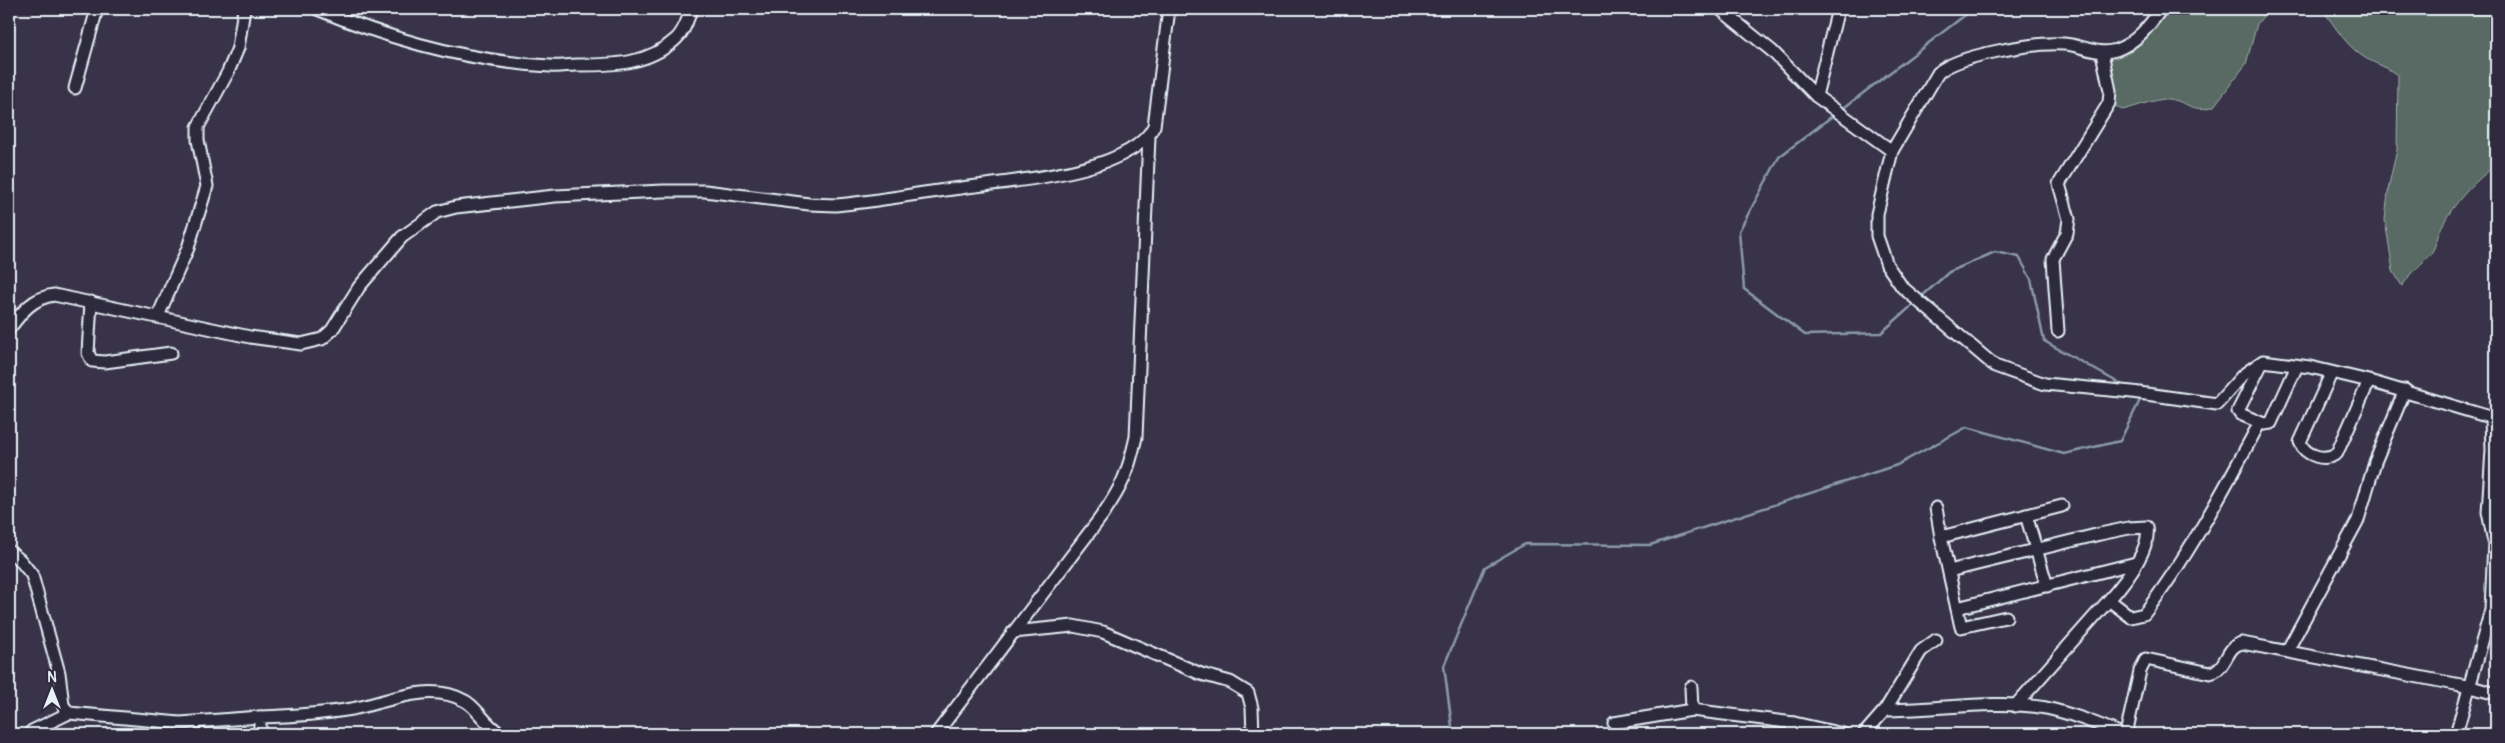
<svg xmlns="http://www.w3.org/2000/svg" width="2505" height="743" font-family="Pangolin,sans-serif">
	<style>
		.green { fill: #586b63; stroke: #a0aeae }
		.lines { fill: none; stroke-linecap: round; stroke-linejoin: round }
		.stream { stroke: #8b9aab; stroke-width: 2.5 }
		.minor-casing { stroke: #e8f1f8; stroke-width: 15 }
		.minor { stroke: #2f2a3d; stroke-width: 11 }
	</style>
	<rect width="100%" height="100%" fill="#383348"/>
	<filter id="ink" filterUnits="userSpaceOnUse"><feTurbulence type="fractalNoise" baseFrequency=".02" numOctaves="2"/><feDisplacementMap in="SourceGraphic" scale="10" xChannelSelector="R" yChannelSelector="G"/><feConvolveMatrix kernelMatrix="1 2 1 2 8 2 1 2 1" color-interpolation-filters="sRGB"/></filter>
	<g filter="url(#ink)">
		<g class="green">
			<path d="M2172 9H2269L2257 24 2246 64 2214 106C2192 114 2188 101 2168 99 2153 99 2137 107 2122 110L2114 105 2108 57 2143 35Z"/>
			<path d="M2322 9H2492L2496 11V165C2476 180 2454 202 2442 226 2437 235 2436 250 2428 257 2417 268 2411 274 2402 286L2393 271 2385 220 2389 184 2397 150 2398 76C2388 67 2378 65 2367 59 2347 48 2335 26 2322 9Z"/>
		</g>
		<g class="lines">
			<g class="stream">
				<polyline points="1841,110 1973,9"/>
				<polyline points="1835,114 1779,157 1739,231 1744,289 1805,335 1881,333 1916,302"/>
				<polyline points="1920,298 1949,272 1995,252 2019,257 2031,279 2044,341 2126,387"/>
				<polyline points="1453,734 1444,666 1485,567 1525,544 1650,545 1897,465 1967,427 2064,454 2120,441 2142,396"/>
			</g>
			<defs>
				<g id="minor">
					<path d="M317 9C392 40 469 62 550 66 559 67 568 65 577 65 613 65 648 65 676 39 685 31 687 19 692 9"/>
					<polyline points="1720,9 1772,51 1816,96 1892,151 1877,214 1877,236 1887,265 1902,287 1995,366 2045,384 2132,392 2217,404 2243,375 2263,361 2310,367 2369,381 2496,419"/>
					<polyline points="75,88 97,9"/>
					<polyline points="1816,96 1838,9"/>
					<path d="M1892 151 1938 73C1957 55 2037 42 2064 44 2082 45 2098 56 2116 50 2136 43 2150 25 2161 9"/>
					<polyline points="91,302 88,353 92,361 105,362 171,353"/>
					<polyline points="158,316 188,248 207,186 198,140 198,127 228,72 238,48 244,9"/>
					<path d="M9 329C22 312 32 298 54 295L250 337 301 344 322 339 332 330 359 287 402 237 437 212 456 207 555 196 663 191H705L809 204 836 205C878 201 919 193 961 188 1009 181 1131 174 1154 126L1169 9"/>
					<polyline points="2058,331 2053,259 2067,233 2069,219 2059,184 2109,103 2110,91 2102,53"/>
					<polyline points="2262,363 2238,411 2240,414 2264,424 2271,423 2297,366"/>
					<path d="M2331 374 2300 442C2305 456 2325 462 2337 453L2369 381"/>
					<polyline points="1936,508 1941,537"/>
					<polyline points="2026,515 2047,586"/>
					<polyline points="9,551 20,560 32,575 59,673 63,705 69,713 180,723 260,717"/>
					<path d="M1949 571 2100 534 2129 528 2147 527C2151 550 2124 583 2109 600"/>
					<polyline points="1957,608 2136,563"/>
					<polyline points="2006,617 1961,627 1941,537 2062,506"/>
					<polyline points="1013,632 1073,626 1103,632 1201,674 1230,682 1248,693 1252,708 1253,734"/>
					<polyline points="2287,651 2358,520 2375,462 2405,390"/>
					<polyline points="1691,687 1692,710"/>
					<path d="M2015 706 2109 600 2131 617 2144 614C2187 559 2225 487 2258 426"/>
					<polyline points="1885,710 1921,651 1936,640"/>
					<polyline points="1614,723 1692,710 1794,723"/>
					<polyline points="30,734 32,731 69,713"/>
					<path d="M260 734V717C291 716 322 714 352 709 388 702 429 681 465 701 476 706 485 725 501 734"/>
					<path d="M936 734 1101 517C1122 487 1128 473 1136 437L1149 137"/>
					<polyline points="1791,734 1794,723 1843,734"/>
					<path d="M1864 734 1885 710C1936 710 1996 699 2046 708 2073 714 2097 724 2122 734"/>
					<path d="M2126 734 2140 671 2146 659 2210 673C2228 669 2225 646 2242 643L2471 687 2496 694"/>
					<polyline points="2456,734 2491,610 2494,542 2488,512 2492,450 2491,418"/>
				</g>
			</defs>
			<use href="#minor" class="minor-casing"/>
			<use href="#minor" class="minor"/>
		</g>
	</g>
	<rect width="2505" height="743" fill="none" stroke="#2f2a3d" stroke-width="30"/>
	<rect x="15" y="15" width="2475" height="713" fill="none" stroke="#e8f1f8" stroke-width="2" filter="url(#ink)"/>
	<g transform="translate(52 690)" stroke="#2f2a3d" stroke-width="4" paint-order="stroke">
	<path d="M0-4L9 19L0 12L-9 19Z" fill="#e8f1f8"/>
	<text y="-8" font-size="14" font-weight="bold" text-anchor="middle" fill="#e8f1f8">N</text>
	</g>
</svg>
